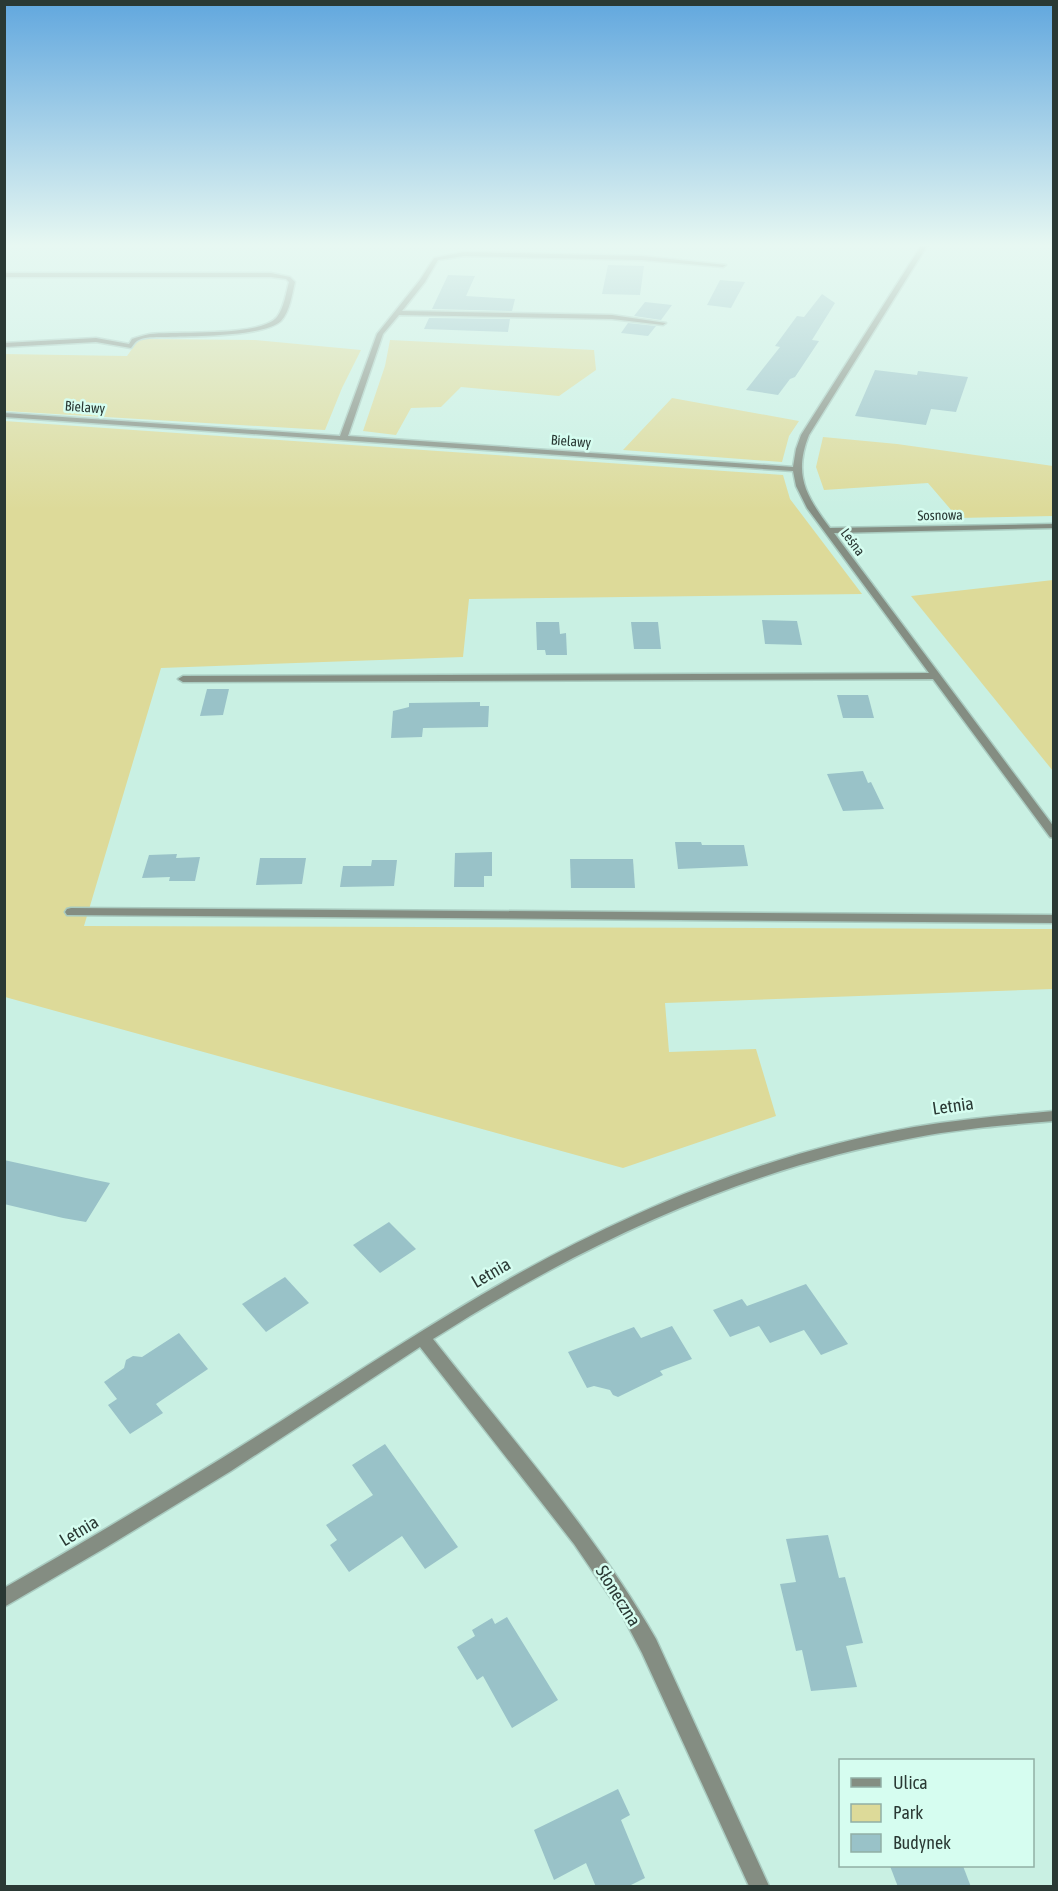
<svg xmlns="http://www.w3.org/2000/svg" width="1058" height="1891" font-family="'Asap Condensed',sans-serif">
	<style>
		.green { fill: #ddda99 }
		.building { fill: #99c2c8 }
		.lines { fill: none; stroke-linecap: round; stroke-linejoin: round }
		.minor-casing { stroke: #a9cbc0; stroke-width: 3 }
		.minor { fill: #848d82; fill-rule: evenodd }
		.labels { text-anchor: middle; stroke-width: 5; stroke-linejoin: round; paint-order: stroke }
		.far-street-label { font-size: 14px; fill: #2a3934; stroke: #d6fdf0 }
		.near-street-label { font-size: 18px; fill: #2a3934; stroke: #d6fdf0 }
	</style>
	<rect width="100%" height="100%" fill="#c9f0e3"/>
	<g class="green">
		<polygon points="139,339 255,340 361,350 342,388 325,430 5,411 4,354 127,356"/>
		<polygon points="390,340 594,350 596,370 559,396 461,387 441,407 411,408 396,435 363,431 385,366"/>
		<polygon points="672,398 799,421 789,436 782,462 623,450"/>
		<polygon points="4,421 783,475 790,499 862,594 469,599 463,657 161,668 84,926 1053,929 1053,989 665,1003 669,1052 756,1049 776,1116 623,1168 5,997"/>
		<polygon points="823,437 897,444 1053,466 1053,516 958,518 928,483 824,490 816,467"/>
		<polygon points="1053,580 1054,580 1053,771 911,596"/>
	</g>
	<g class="building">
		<polygon points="608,265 644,266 640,295 602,294"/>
		<polygon points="448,275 475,276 466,296 515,299 512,311 432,309"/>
		<polygon points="720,280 745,282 731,308 707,305"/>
		<polygon points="822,294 835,303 812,340 819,341 795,377 790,379 778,395 746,390 780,347 775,346 797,316 804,317"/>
		<polygon points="645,302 672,305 661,320 634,316"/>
		<polygon points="429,318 510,319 508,332 424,329"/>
		<polygon points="628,323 656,326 648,336 621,333"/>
		<polygon points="875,370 917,375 918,371 968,377 956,412 931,409 926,425 855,416"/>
		<polygon points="762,620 797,621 802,645 765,644"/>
		<polygon points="536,622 559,622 560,634 566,633 567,655 546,655 545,650 537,650"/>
		<polygon points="631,622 658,622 661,649 634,649"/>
		<polygon points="207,689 229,689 223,715 200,716"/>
		<polygon points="837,695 868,695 874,718 843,718"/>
		<polygon points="480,702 480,706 489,706 488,727 423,728 422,737 391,738 393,711 409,707 409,703"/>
		<polygon points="863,771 868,783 871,782 884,809 843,811 827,774"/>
		<polygon points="675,842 701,842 702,845 744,845 748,866 678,869"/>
		<polygon points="492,852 492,876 484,876 484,887 454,887 455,853"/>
		<polygon points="177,854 176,858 200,857 195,881 169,881 170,877 142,878 149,855"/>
		<polygon points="260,858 306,858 302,884 256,885"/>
		<polygon points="570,859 633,859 635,888 571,888"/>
		<polygon points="372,860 397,860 394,886 340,887 343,866 371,866"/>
		<polygon points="4,1160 86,1178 110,1183 86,1222 63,1218 4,1204"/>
		<polygon points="389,1222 416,1249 380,1273 353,1245"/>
		<polygon points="285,1277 309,1303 266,1332 242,1304"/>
		<polygon points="806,1284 848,1344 821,1355 804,1330 770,1343 759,1326 730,1337 713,1310 742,1299 747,1306"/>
		<polygon points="672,1326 692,1359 660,1371 663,1375 618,1397 613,1395 610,1390 594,1386 587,1388 568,1352 634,1327 641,1338"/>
		<polygon points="179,1333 208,1369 156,1404 163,1413 130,1434 108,1405 117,1399 104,1382 124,1368 126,1360 133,1356 142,1357"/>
		<polygon points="385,1444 458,1547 425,1569 402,1536 349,1572 330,1545 337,1540 326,1525 373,1495 352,1465"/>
		<polygon points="828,1535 839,1578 845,1577 863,1643 846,1646 857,1687 811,1691 802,1650 796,1651 780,1584 796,1582 786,1539"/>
		<polygon points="507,1617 558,1700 512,1728 483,1676 477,1680 457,1647 475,1636 472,1630 492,1618 495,1624"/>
		<polygon points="618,1789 630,1815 621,1820 645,1878 627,1887 596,1887 586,1863 554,1880 534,1830"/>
		<polygon points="890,1866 963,1866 971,1887 898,1887"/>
	</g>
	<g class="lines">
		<defs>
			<g id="minor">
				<path d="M921 246H927L809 435C793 475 806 496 830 528L1054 524V528L834 533 1054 827V838L1050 837 933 679 183 682 178 679 183 676 929 673 807 508 796 486 793 471 4 417V413L340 436 377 334 420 280 434 258 464 252 642 256 726 265 723 267 642 260 464 256 438 260 425 282 402 311 612 315 666 323 663 325 612 319 399 315 383 334 348 436 793 467 796 449 801 435Z"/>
				<path d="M4 273H271L290 277 295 282C292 294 290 311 281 321 264 337 192 336 168 337 160 337 143 336 137 341 134 343 133 346 131 348L96 342 4 347V343L96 338 129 344 132 339C138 337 144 335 150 334 176 331 261 337 277 317 284 308 286 293 289 282L286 279 271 277H4Z"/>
				<polygon points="71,908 1054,915 1054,923 67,915 65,912 67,909"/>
				<path d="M1054 1111V1121C1006 1125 960 1129 913 1138 741 1169 579 1246 433 1339 510 1437 594 1531 656 1639L769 1886H749L642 1653 621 1613 574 1544 420 1347 231 1471 105 1548 4 1607V1588C98 1534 190 1479 281 1421 398 1346 507 1272 635 1215 723 1175 818 1144 914 1127 960 1119 1007 1115 1054 1111Z"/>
			</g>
		</defs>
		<use href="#minor" class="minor-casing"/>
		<use href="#minor" class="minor"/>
	</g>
	<linearGradient id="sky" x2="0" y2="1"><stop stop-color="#61a7de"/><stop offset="0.48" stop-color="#e7f8f2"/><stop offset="1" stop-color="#e7f8f2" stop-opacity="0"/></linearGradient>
	<rect width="1058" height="511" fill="url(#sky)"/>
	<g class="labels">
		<g class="far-street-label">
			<text transform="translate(85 407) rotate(4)" y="5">Bielawy</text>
			<text transform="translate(571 441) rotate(4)" y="5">Bielawy</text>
			<text transform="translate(940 515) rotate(-1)" y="5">Sosnowa</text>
			<text transform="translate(853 542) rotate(53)" y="5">Leśna</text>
		</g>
		<g class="near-street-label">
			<text transform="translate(953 1106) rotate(-8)" y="6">Letnia</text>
			<text transform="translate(491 1273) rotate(-30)" y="6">Letnia</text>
			<text transform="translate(79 1531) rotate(-31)" y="6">Letnia</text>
			<text transform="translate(618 1596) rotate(58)" y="6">Słoneczna</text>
		</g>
	</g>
	<rect width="1058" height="1891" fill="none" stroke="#2a3934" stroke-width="12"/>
	<rect x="839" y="1759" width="195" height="108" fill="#d6fdf0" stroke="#91afa5" stroke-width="1.5"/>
	<rect x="851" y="1778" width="30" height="9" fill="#848d82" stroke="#91afa5" stroke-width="1.5"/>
	<text x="893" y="1789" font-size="18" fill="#2a3934">Ulica</text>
	<rect x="851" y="1804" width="30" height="18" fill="#ddda99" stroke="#91afa5" stroke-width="1.5"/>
	<text x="893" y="1819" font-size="18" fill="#2a3934">Park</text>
	<rect x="851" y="1834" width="30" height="18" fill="#99c2c8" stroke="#91afa5" stroke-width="1.5"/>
	<text x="893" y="1849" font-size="18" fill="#2a3934">Budynek</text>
</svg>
